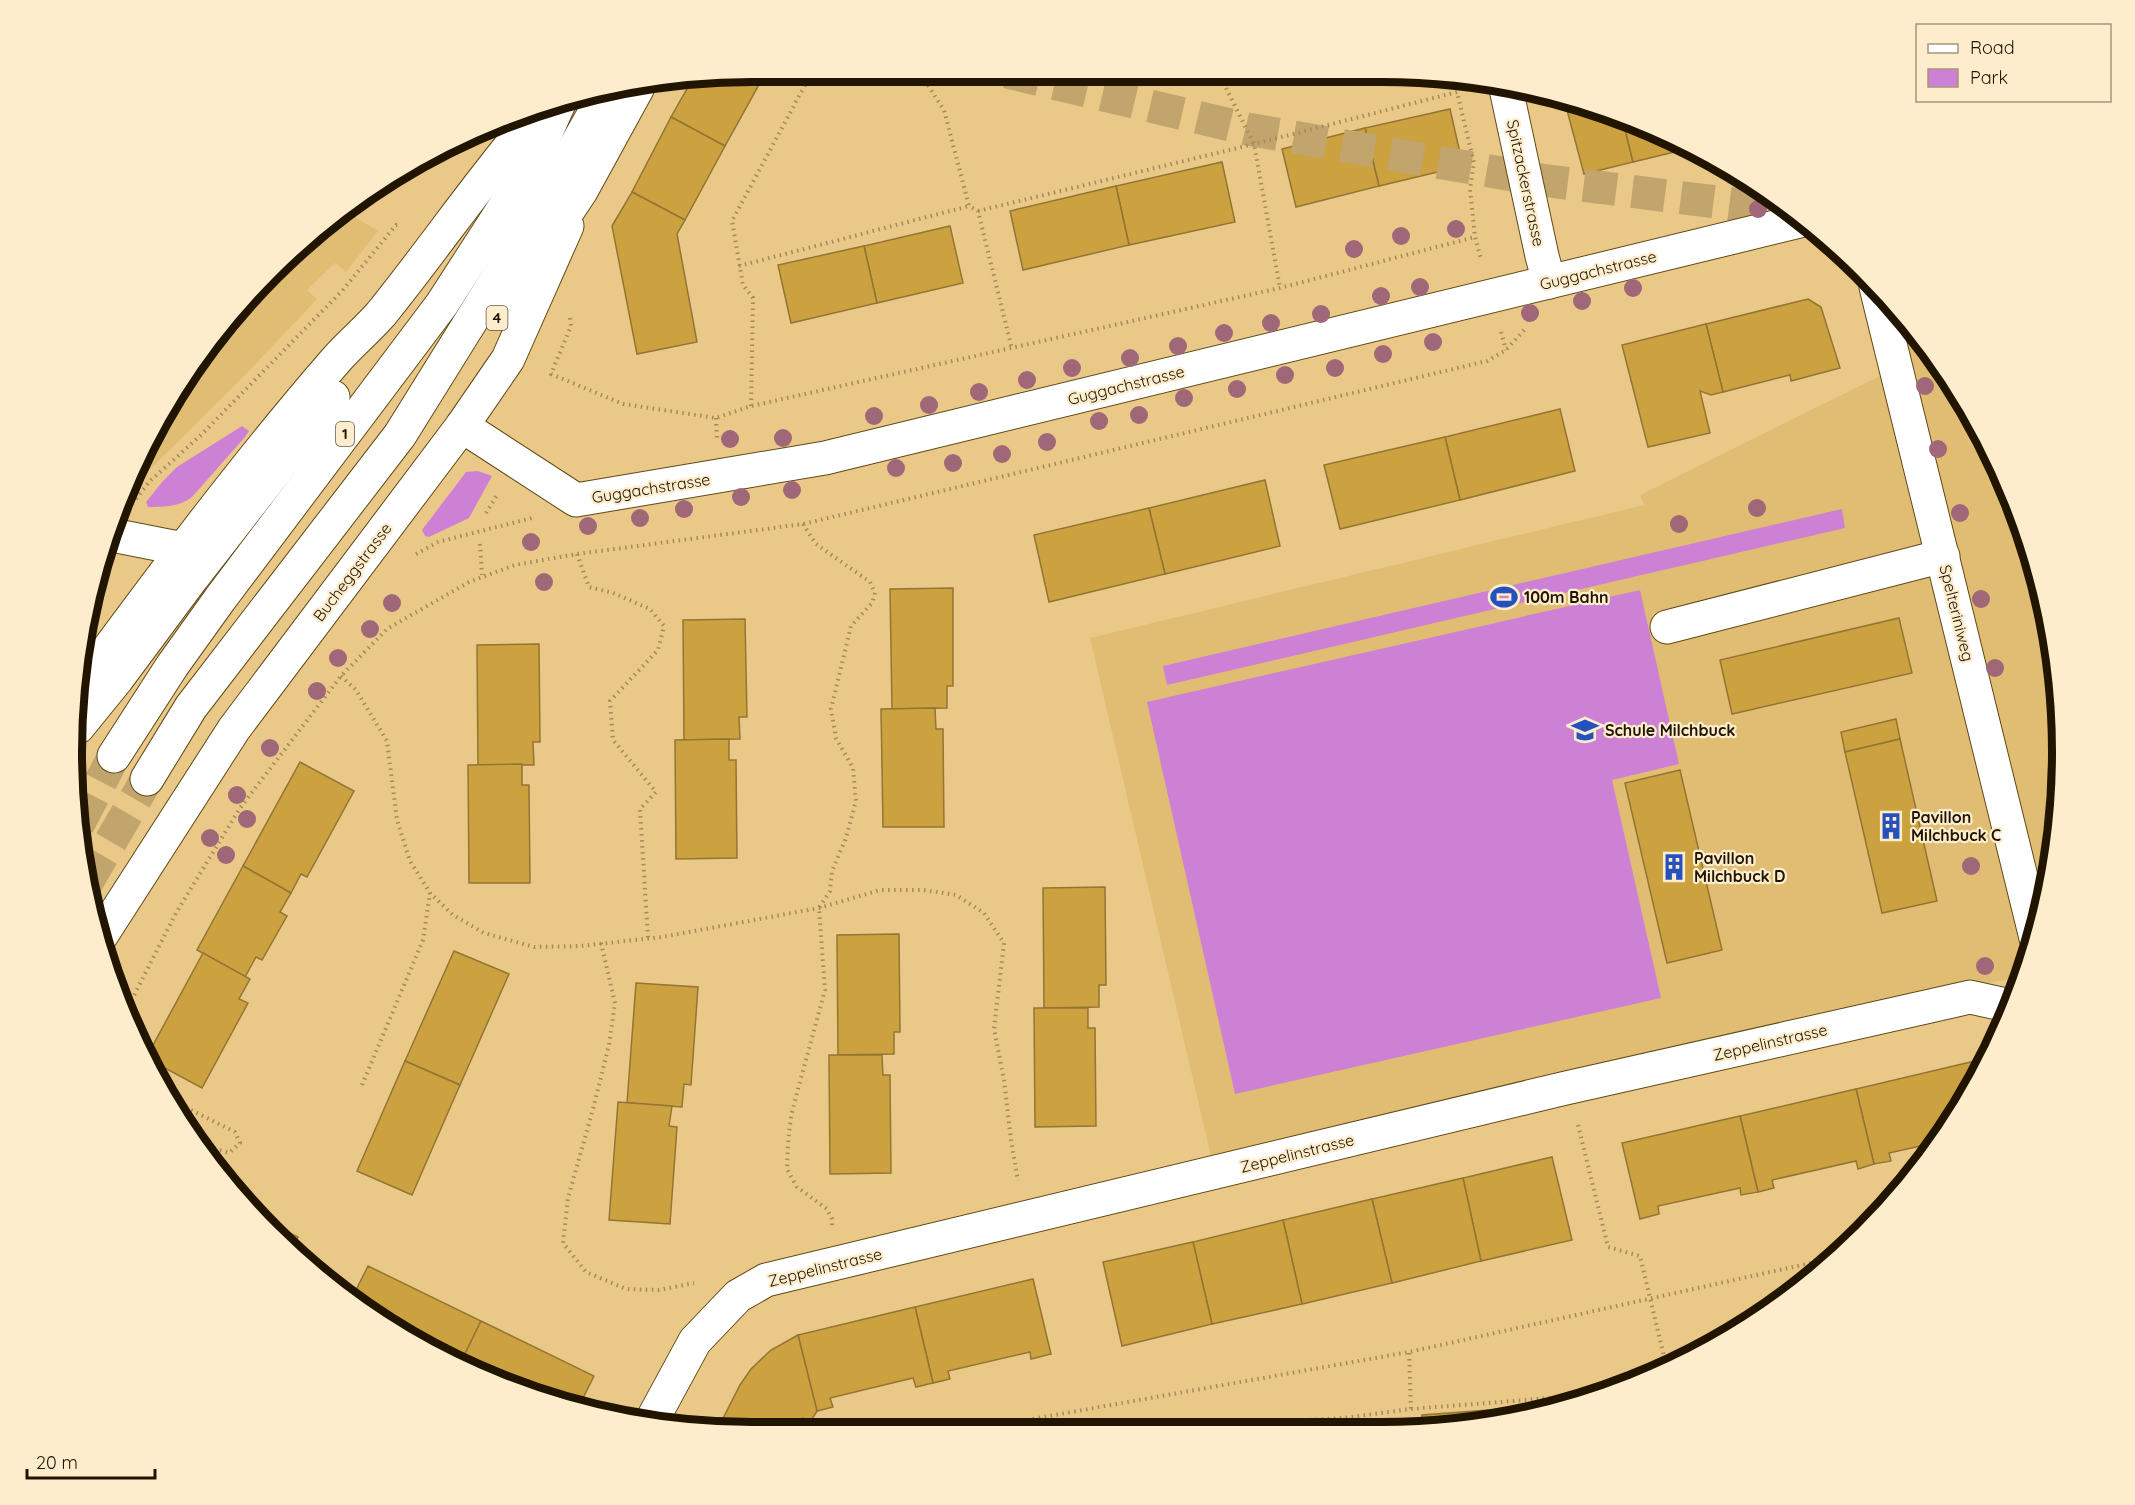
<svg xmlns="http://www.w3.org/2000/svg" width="2135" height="1505" font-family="Quicksand,sans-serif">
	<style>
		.built { fill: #e1bd74 }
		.green { fill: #cd81d4 }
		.building { fill: #cca13f; stroke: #937534; stroke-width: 1.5 }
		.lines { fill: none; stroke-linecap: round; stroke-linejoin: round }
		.minor-tunnel { stroke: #c2a56d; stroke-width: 33; stroke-dasharray: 33 16; stroke-linecap: butt }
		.major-tunnel { stroke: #c2a56d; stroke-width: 33; stroke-dasharray: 33 16; stroke-linecap: butt }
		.minor-casing { stroke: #5f4917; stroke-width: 35 }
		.major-casing { stroke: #5f4917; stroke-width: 35 }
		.path { stroke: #a38a58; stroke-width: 4; stroke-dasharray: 1.5 4.5; stroke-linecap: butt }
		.minor { stroke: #fff; stroke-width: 33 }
		.major { stroke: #fff; stroke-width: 33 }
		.tree { fill: #a06778 }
		.labels { text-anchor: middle; stroke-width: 4.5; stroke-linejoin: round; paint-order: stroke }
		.shield { fill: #fdedcd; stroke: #63563e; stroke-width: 1.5 }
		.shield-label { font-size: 15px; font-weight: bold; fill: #211500 }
		.street-label { font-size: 16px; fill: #211500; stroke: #fdedcd }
		.poi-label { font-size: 16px; font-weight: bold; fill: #211500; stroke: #fdedcd; text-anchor: start }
		.rim { fill: none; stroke: #211500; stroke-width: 8 }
	</style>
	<rect width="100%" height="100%" fill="#eac988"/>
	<g class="built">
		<polygon points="346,212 378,231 346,272 335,263 307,290 317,299 243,377 123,496 163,412 241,304"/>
		<polygon points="1898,310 1972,412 2027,533 2057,663 2062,797 2040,928 2022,977 1953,989 1212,1161 1090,638 1644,505 1640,495 1910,361"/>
	</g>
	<g class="green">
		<path d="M242 426 249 431 245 437 192 497C179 507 164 507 148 507L146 502 163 481 177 467Z"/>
		<polygon points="478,471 492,476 469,518 429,537 425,536 422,530 466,472"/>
		<polygon points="1842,509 1845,528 1167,685 1163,666"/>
		<polygon points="1640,590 1679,764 1612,780 1661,998 1235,1094 1147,702"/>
	</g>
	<g class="building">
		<polygon points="752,72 766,72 725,146 671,117 692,80"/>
		<polygon points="1584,106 1622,117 1633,162 1584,174 1567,110"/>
		<polygon points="1450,109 1463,166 1379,186 1365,128"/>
		<polygon points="671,117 725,146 685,220 632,192"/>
		<polygon points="1622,117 1643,124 1681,142 1683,150 1633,162"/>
		<polygon points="1365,128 1379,186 1296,207 1282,149"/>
		<polygon points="1222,162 1235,222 1129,245 1116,186"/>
		<polygon points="1116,186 1129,245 1023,270 1010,211"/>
		<polygon points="632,192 685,220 677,234 697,342 637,354 612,226"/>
		<polygon points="950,226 963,283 877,303 864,246"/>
		<polygon points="864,246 877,303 791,323 778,265"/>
		<polygon points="1808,299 1821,307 1840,368 1791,381 1790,375 1723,392 1706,324"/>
		<polygon points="1706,324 1723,392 1711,395 1700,391 1710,433 1648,447 1622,345"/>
		<polygon points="1560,409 1575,471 1460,500 1445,437"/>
		<polygon points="1977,424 1999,472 1989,474"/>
		<polygon points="1445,437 1460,500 1340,529 1324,465"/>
		<polygon points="1265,480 1280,546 1165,574 1149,508"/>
		<polygon points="1149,508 1165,574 1049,602 1034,535"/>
		<polygon points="953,588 953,686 947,686 947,708 892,709 890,589"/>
		<polygon points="1899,618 1912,673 1732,714 1720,660"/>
		<polygon points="745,619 747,717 739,717 740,739 684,740 683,620"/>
		<polygon points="539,644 540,742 533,742 534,765 478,765 477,645"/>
		<polygon points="2056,657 2057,663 2058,698 2049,659"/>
		<polygon points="935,708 936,729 943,729 944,827 883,827 881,709"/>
		<polygon points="1896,719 1900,739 1845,752 1841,732"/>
		<polygon points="729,739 729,760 736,760 737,858 676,859 675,740"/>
		<polygon points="1900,739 1937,901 1882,913 1845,752"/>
		<polygon points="300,762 354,791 307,877 301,874 291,893 243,866"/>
		<polygon points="522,764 522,785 529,785 530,883 469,883 468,765"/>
		<polygon points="1680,770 1722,950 1667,963 1625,783"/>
		<polygon points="243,866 291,893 280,912 287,916 262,960 256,957 245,977 197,950"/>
		<polygon points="1105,887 1106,985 1099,985 1099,1007 1044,1008 1043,888"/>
		<polygon points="899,934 900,1032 894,1032 894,1054 838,1055 837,935"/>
		<polygon points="454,951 509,974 460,1085 405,1061"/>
		<polygon points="203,953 250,979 239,999 248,1003 202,1088 146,1058"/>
		<polygon points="636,983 698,987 691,1085 684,1084 682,1107 627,1103"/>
		<polygon points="1034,1008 1088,1008 1088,1028 1095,1028 1096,1126 1035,1127"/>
		<polygon points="829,1055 882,1055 883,1075 890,1075 891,1173 830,1174"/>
		<polygon points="405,1061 460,1085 412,1195 357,1171"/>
		<polygon points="1975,1061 1979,1076 1927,1159 1925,1145 1889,1153 1891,1161 1874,1164 1856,1089"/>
		<polygon points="1856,1089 1874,1164 1858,1169 1856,1161 1772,1180 1774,1188 1758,1192 1740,1116"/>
		<polygon points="618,1102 672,1106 669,1126 677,1127 670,1224 609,1220"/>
		<polygon points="1740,1116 1758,1192 1741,1195 1740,1188 1658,1206 1659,1214 1640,1219 1622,1143"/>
		<polygon points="1552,1157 1572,1240 1481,1261 1463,1178"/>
		<polygon points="1463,1178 1481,1261 1392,1283 1372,1199"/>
		<polygon points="1372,1199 1392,1283 1302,1304 1283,1220"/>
		<polygon points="258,1217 298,1237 292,1249"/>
		<polygon points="1283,1220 1302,1304 1212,1324 1193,1242"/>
		<polygon points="1193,1242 1212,1324 1122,1346 1103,1262"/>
		<polygon points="368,1266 481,1321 459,1366 351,1300"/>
		<polygon points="1033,1279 1051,1354 1031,1359 1030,1352 948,1371 950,1379 933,1383 915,1307"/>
		<polygon points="915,1307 933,1383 916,1387 913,1378 830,1398 833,1407 817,1411 798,1335"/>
		<polygon points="481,1321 594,1376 577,1410 459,1366"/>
		<polygon points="798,1335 817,1411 810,1422 803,1418 796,1431 716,1432 740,1385 751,1369 771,1350"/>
		<polygon points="1575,1404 1559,1410 1543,1413 1542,1406"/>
		<polygon points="1542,1406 1543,1413 1472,1427 1423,1427 1422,1415"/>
	</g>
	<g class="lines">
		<polyline class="minor-tunnel" points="1007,72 1247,129 1541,180 1796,212"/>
		<g class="major-tunnel">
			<polyline points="78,825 114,756"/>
			<polyline points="86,884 147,779"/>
		</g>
		<defs>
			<g id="minor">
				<polyline points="1505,84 1542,256 1549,282"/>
				<polyline points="1876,287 2036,938"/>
				<polyline points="462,426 576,500 825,458 1804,220"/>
				<polyline points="112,535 183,549"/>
				<polyline points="1667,627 1943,556"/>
				<path d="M78 686 90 674C169 567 249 460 336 360 350 344 367 330 381 314 436 246 485 173 543 107"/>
				<polyline points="78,727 117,679 192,578 333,397"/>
				<polyline points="99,939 234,729 462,426 508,359 567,226"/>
				<polyline points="651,1422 695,1341 738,1296 766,1280 1566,1088 1970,997 2011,1006"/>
			</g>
			<g id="major">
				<polyline points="503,308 581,191 638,87"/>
				<polyline points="114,756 172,666 220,599 442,304 531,166 560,101"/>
				<polyline points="147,779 191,707 400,435 535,218 607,91"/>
			</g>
		</defs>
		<use href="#minor" class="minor-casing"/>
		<use href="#major" class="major-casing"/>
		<g class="path">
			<polyline points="917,72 920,73 944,110 969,206 978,211 1012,349"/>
			<polyline points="1218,72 1254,144 1280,288"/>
			<polyline points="978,211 1254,144 1457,92 1474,163 1470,189 1475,237 1481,259"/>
			<polyline points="739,266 969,206"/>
			<polyline points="570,318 571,326 551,374 623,404 716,418 751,406 1280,288 1475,237"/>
			<polyline points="1501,332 1506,350"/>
			<polyline points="751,406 753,298 743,285 732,221 812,72"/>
			<polyline points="716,418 717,438"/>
			<polyline points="136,499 149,482 200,436 342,291 396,225 400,225"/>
			<polyline points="486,513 497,495"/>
			<polyline points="803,524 816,544 870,582 875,593 872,603 851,626 831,709 836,738 853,768 856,801 846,838 832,871 830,891 819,908 825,990 798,1089 791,1116 788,1144 787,1169 797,1187 827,1209 832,1219 832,1226"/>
			<polyline points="480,544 482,575"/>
			<polyline points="416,554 438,542 532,518"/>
			<polyline points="577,554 589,587 613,593 650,609 664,626 658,650 610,701 613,740 656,792 640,809 648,938"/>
			<polyline points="341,676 356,690 387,741 397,820 410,861 430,893 453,915 484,933 534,947 580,946 662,937 819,908 880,890 924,890 956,895 984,913 1004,943 994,1029 1004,1080 1011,1140 1018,1181"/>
			<polyline points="601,943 615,1003 609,1045 593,1109 568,1198 563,1243 586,1272 626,1289 659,1290 694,1283"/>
			<polyline points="126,1011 176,913 240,808 341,676 387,629 469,582 515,565 577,554 803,524 1487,361 1506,350 1527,327"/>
			<polyline points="362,1085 423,940 430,893"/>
			<polyline points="175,1102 235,1132 240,1143 229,1153 203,1145"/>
			<polyline points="1578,1125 1608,1247 1640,1256 1667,1369"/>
			<polyline points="1409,1353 1411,1409"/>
			<polyline points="1344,1418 1345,1428"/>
			<polyline points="1021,1421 1409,1352 1838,1257"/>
			<polyline points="1130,1429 1344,1418 1411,1409 1601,1394"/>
			<polyline points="947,1430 1021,1421 1021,1430"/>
		</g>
		<use href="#minor" class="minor"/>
		<use href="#major" class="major"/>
	</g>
	<g class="tree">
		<circle cx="1758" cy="209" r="9"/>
		<circle cx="1456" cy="229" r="9"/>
		<circle cx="1401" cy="236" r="9"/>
		<circle cx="1354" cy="249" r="9"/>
		<circle cx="1420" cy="287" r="9"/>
		<circle cx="1633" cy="288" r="9"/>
		<circle cx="1381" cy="296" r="9"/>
		<circle cx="1582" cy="301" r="9"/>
		<circle cx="1530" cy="313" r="9"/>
		<circle cx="1321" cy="314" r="9"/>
		<circle cx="1271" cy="323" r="9"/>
		<circle cx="1224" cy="333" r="9"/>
		<circle cx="1433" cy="342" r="9"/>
		<circle cx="1178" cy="346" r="9"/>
		<circle cx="1383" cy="354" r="9"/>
		<circle cx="1130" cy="358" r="9"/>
		<circle cx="1072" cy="368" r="9"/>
		<circle cx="1335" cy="368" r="9"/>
		<circle cx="1285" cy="375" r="9"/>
		<circle cx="1027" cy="380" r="9"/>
		<circle cx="1925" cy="386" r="9"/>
		<circle cx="1237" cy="389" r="9"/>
		<circle cx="979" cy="392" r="9"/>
		<circle cx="1184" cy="398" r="9"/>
		<circle cx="929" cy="405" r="9"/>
		<circle cx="1139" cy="415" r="9"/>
		<circle cx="874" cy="416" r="9"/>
		<circle cx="1099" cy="421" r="9"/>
		<circle cx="783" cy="438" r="9"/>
		<circle cx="730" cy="439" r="9"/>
		<circle cx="1047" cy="442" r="9"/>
		<circle cx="1938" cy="449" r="9"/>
		<circle cx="1002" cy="454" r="9"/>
		<circle cx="953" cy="463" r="9"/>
		<circle cx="896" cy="468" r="9"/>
		<circle cx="792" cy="490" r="9"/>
		<circle cx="741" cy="497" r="9"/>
		<circle cx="1757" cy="508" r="9"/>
		<circle cx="684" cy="509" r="9"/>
		<circle cx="1960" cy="513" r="9"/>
		<circle cx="640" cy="518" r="9"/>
		<circle cx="1679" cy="524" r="9"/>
		<circle cx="588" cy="526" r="9"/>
		<circle cx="531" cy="542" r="9"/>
		<circle cx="544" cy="582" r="9"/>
		<circle cx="1981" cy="599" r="9"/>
		<circle cx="392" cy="603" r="9"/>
		<circle cx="370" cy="629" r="9"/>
		<circle cx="338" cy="658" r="9"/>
		<circle cx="1995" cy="668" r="9"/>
		<circle cx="317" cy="691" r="9"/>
		<circle cx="270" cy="748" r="9"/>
		<circle cx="237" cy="795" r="9"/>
		<circle cx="247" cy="819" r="9"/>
		<circle cx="210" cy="838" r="9"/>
		<circle cx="226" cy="855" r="9"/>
		<circle cx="1971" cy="866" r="9"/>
		<circle cx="1985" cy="966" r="9"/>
	</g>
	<defs>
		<symbol id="stadium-bare" viewBox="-9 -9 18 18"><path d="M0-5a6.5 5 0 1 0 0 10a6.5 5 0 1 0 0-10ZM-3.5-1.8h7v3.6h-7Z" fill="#2551bf" stroke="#fdedcd" stroke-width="2.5" paint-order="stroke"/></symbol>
		<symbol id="school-bare" viewBox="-9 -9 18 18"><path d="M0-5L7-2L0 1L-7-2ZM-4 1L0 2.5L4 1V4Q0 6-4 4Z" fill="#2551bf" stroke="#fdedcd" stroke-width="2.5" paint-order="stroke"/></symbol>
		<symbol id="building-bare" viewBox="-9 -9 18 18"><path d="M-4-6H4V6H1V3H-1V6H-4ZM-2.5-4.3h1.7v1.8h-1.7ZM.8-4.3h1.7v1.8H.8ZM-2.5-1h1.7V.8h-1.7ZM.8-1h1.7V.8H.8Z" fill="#2551bf" stroke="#fdedcd" stroke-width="2.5" paint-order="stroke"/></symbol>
	</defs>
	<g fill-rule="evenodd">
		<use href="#stadium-bare" x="1485" y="578" width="38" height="38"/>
		<use href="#school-bare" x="1566" y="711" width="38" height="38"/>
		<use href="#building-bare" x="1872" y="807" width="38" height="38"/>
		<use href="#building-bare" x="1655" y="848" width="38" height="38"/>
	</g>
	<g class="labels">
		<g class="shield">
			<rect x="486.5" y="306" width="21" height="24" rx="4.5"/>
			<rect x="336" y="422" width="18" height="24" rx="4.5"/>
		</g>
		<g class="shield-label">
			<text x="497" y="323">4</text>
			<text x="345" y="439">1</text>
		</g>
		<g class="street-label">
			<text transform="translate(1526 183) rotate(78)" y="6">Spitzackerstrasse</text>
			<text transform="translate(1598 270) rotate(-14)" y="6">Guggachstrasse</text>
			<text transform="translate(1126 385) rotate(-14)" y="6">Guggachstrasse</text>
			<text transform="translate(651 488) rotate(-9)" y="6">Guggachstrasse</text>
			<text transform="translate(352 572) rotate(-53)" y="6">Bucheggstrasse</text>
			<text transform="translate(1957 613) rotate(76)" y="6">Spelteriniweg</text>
			<text transform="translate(1770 1042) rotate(-13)" y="6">Zeppelinstrasse</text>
			<text transform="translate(1297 1153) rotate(-14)" y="6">Zeppelinstrasse</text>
			<text transform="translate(825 1267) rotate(-14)" y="6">Zeppelinstrasse</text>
		</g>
		<g class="poi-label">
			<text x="1524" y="603">100m Bahn</text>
			<text x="1605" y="736">Schule Milchbuck</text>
			<text x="1911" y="823">Pavillon<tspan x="1911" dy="18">Milchbuck C</tspan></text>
			<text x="1694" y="864">Pavillon<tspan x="1694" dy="18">Milchbuck D</tspan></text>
		</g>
	</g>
	<path d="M0 0H2135V1505H0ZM752 82H1382A670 670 0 0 1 2052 752V752A670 670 0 0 1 1382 1422H752A670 670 0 0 1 82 752V752A670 670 0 0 1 752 82Z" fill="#fdedcd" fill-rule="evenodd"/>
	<path class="rim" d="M752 82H1382A670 670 0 0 1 2052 752V752A670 670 0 0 1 1382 1422H752A670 670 0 0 1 82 752V752A670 670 0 0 1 752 82Z"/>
	<rect x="1916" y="24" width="195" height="78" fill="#fdedcd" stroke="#a5977b" stroke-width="1.5"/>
	<rect x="1928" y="44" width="30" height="9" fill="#ffffff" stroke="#a5977b" stroke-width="1.5"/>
	<text x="1970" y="54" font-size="18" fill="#211500">Road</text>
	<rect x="1928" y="69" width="30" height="18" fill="#cd81d4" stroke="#a5977b" stroke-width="1.5"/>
	<text x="1970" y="84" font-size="18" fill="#211500">Park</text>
	<path d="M27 1469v9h128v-9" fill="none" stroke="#211500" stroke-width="3"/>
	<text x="36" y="1469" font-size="18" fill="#211500" stroke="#fdedcd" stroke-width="4.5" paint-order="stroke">20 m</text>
</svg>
